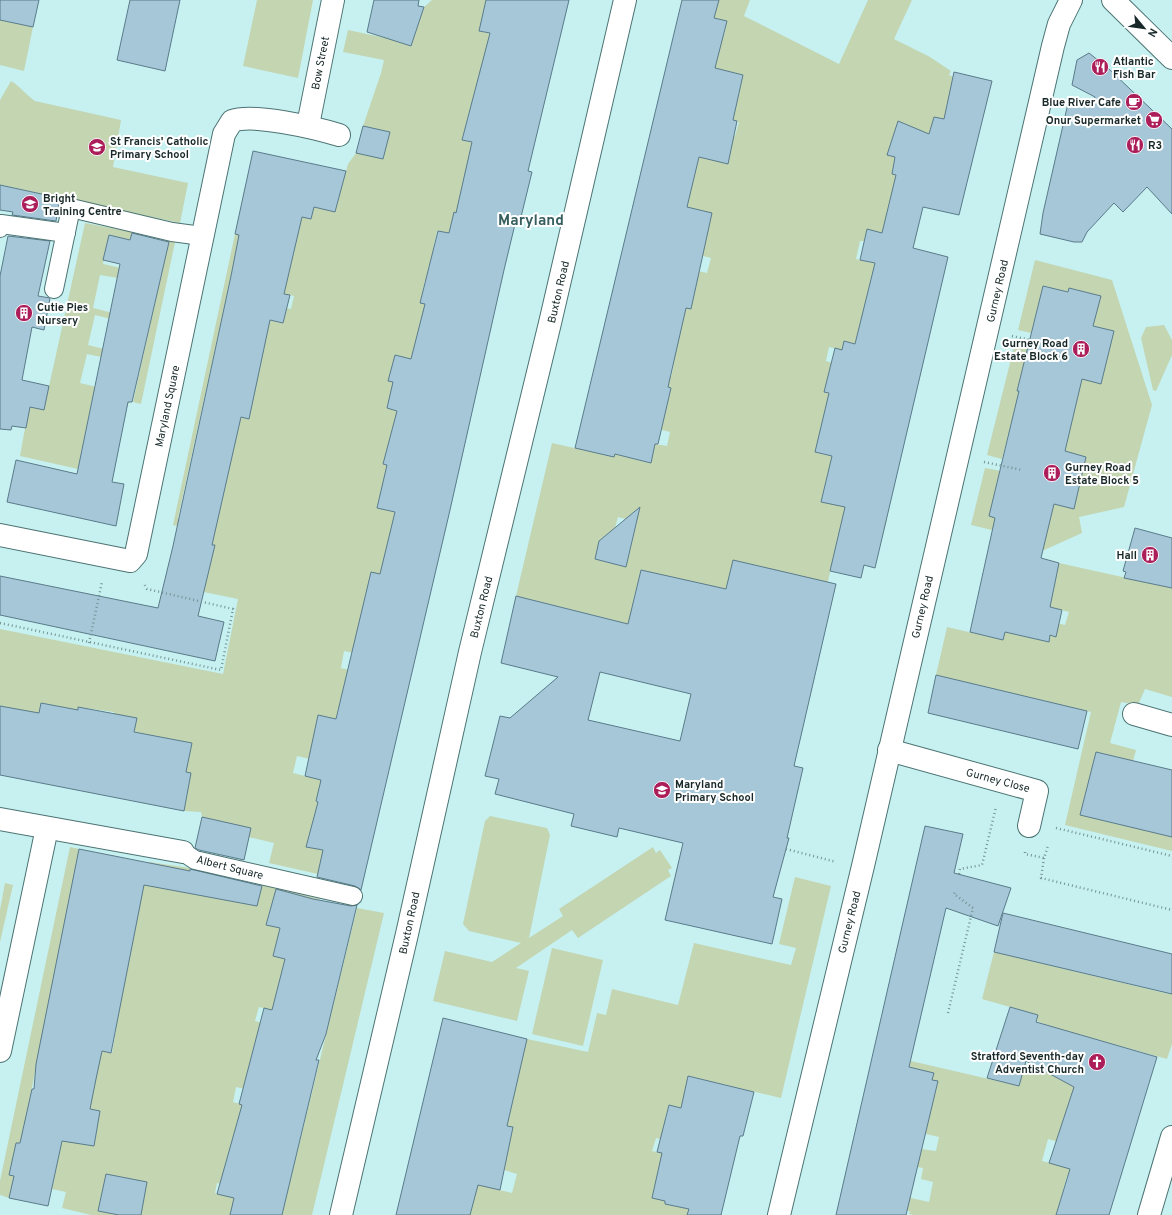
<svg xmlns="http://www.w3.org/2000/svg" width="1172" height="1215" font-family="Overpass,sans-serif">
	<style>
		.green { fill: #c3d5b1; fill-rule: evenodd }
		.building { fill: #a5c7d8; stroke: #5a7b8a; fill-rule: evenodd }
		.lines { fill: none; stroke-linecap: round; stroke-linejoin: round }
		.lane-casing { stroke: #4c7373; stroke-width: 20 }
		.street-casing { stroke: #4c7373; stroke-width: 24 }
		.secondary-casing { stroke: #4c7373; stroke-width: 24 }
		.path { stroke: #759393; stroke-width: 2.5; stroke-dasharray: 1 3; stroke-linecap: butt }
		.lane { stroke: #fff; stroke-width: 18 }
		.street { stroke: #fff; stroke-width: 22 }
		.secondary { stroke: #fff; stroke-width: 22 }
		.labels { text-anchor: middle; stroke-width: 4; stroke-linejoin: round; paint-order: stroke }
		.poi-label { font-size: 11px; font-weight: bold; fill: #182828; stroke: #fff; text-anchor: start }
		.street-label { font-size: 11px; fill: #182828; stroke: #fff }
		.district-label { font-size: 15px; font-weight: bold; fill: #375e5e; stroke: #fff }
	</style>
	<rect width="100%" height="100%" fill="#c7f1f1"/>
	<g class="green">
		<polygon points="257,0 313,0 298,78 243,66"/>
		<polygon points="432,0 534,0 486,1 479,31 524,42 505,121 469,112 462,140 497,149 461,192 458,206 491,220 454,212 449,233 437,231 433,249 470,258 463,289 425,280 420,303 457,313 413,360 395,355 389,381 409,386 389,399 387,408 433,419 420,473 383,482 377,508 410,516 395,578 371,572 365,598 377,658 344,651 341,668 375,676 338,708 336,719 318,715 313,738 314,760 297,756 293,773 348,787 347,791 320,784 316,801 343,808 340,822 314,816 307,846 332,852 318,874 269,863 274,843 249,837 251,828 202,817 201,812 184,811 191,774 186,772 192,743 134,732 137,718 106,759 114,712 78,707 70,752 57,706 41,703 33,744 31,712 0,706 0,629 223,674 238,599 189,589 214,545 199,542 182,527 173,525 235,234 240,235 178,518 216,527 241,417 249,419 267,320 283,323 287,308 291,309 294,296 264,289 258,225 238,220 245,186 250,187 285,214 311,219 315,200 335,212 348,164 356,153 383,159 390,132 363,126 381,73 384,60 343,52 348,30 395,40 395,41 411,46 424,7"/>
		<path d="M719 0H750L744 16 839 64 868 0H912L894 39 930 57 951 71 949 75 953 77 944 119 934 117 929 134 895 157 892 174 929 183 912 226 918 228 915 242 908 241V239L867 229 864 241H860L856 259 901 270 872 274 865 304 874 348 844 341 842 350 829 347 826 361 839 365 879 392 827 380 824 392 844 396 815 452 862 464 828 473 821 501 854 509V513L887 520 879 550 837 541 826 590 733 560 726 590 641 570 632 606 633 642 613 620 516 596 552 443 614 457 615 454 650 463 655 444 667 446 670 432 622 420 664 415 671 388 632 378 634 369 671 377 674 363 638 354 651 300 691 309 685 268 707 273 711 258 664 246 705 243 712 214 675 204 696 170 699 157 690 125 735 136 739 122 733 120 743 75 699 65 724 35 727 21 714 18ZM618 517 637 522 626 567 595 559 599 541 615 528Z"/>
		<polygon points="0,20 33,27 24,71 0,65"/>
		<path d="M11 81C20 86 26 95 35 101L121 120 113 167 188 183 180 223 0 185V100Z"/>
		<polygon points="85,223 132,232 130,240 109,235 103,264 126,269 124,279 100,275 93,308 117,314 115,320 95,315 88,345 108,350 106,358 87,354 80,383 101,388 129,402 127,407 92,400 78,469 20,456 29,406 44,409"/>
		<polygon points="169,240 175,242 141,404 133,402"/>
		<polygon points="1035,260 1112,280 1152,405 1124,507 1079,517 1082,533 1031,556 1021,537 971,525 985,468 1001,471 990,516 1015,523 1046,535 1054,504 1074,508 1086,457 1065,451 1082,379 1101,383 1114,331 1093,326 1100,296 1070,288 1068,292 1043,286 1031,333 1018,330"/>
		<polygon points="1164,325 1172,340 1172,355 1156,391 1153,390 1141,338 1146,327"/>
		<polygon points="1015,343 1028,347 1017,391 1044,398 1039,419 1014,413 1002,459 987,455"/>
		<polygon points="1059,563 1172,588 1172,697 1145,689 1138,705 1121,702 1110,743 1136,750 1133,761 1096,752 1080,815 1172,837 1172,851 1065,825 1091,712 936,675 947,627 1003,640 1005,632 1049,642 1050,635 1056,637 1010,612 1065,625 1069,612 1050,607"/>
		<polygon points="490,816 547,828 550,835 529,938 563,916 559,909 653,847 656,853 660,850 672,868 668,870 671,876 578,938 572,930 516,968 529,971 517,1021 433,1001 445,951 492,962 521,943 469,931 463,924 485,821"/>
		<polygon points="70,847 79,849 23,1133 21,1144 16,1143 13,1155 16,1166 11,1165 9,1175 14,1176 9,1198 0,1195 0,1181"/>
		<polygon points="149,862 190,868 185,892 257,906 262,884 320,899 318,906 276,889 266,925 311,936 308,947 277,940 273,956 285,959 292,1015 259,1007 255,1021 289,1029 245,1089 236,1087 233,1102 269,1112 239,1116 231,1146 259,1159 229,1151 224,1168 254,1175 251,1191 217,1183 215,1193 234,1198 233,1215 141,1215 147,1182 106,1174 98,1211 119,1215 91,1215 62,1208 66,1192 52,1189 62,1141 95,1141 100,1111 75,1106 87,1048 112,1053 117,1024 92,1019 141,898"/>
		<polygon points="795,877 831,886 781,1098 688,1076 713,1115 669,1105 665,1118 668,1141 656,1138 652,1151 683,1158 665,1204 689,1209 687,1215 458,1215 476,1180 483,1186 512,1193 517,1174 504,1170 513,1127 493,1122 522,1057 527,1039 588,1052 597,1013 606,1015 612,989 678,1005 694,943 791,965 796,948 779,944"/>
		<polygon points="5,883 13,885 0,942 0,910"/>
		<polygon points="357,908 384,913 312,1215 282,1215"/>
		<polygon points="552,948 603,960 583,1046 532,1034"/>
		<polygon points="994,952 1169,994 1172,982 1172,1044 1167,1059 1049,1026 1037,1021 1038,1015 982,999"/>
		<polygon points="911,1061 1019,1086 1025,1064 1112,1089 1076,1147 1048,1139 1042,1161 1065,1167 1067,1161 1085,1181 1067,1176 1059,1205 1074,1215 914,1215 909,1214 910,1211 897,1209 880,1191 929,1202 933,1182 921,1179 923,1168 906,1165 913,1148 936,1151 939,1137 913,1131 929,1095 935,1095 938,1082 932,1080 934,1073 909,1067"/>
	</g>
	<g class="building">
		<polygon points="0,0 39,0 33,27 0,20"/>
		<polygon points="130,0 180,0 165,71 117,60"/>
		<polygon points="374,0 419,0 418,6 424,7 411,46 367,32"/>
		<polygon points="486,0 569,0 528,171 532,172 520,221 516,220 504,270 450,510 361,890 355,886 317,877 323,850 306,847 318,802 316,801 321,780 305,776 318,715 336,719 371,572 380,574 395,512 377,508 387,465 383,464 397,411 387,408 393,382 388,381 395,355 411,359 425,304 420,303 438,231 449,233 454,212 456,213 472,142 462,140 490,33 479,31"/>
		<polygon points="682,0 719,0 714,18 727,21 715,68 743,75 733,120 737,121 728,164 699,157 687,207 712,213 691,309 686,308 668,387 671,388 658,444 655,444 651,463 615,454 614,457 575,448"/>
		<polygon points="1089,53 1109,69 1172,129 1172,214 1147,187 1123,212 1114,203 1087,232 1082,242 1074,242 1040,234 1043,213 1069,99 1093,104 1095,97 1072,85 1077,60"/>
		<polygon points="954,72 992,81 959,215 923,207 913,248 948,257 875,568 864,565 861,578 830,571 845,507 821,502 832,456 815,452 829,393 824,392 835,348 842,350 844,341 855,344 875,263 860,260 867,229 882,233 896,175 892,174 895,157 887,155 898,121 929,134 934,117 944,119"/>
		<polygon points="363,126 390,132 383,159 356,153"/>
		<polygon points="253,151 346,171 335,212 314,207 311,219 302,217 284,294 290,295 283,323 270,320 249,419 241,417 212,545 215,545 198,616 224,622 215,661 0,615 0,576 158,608 173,546 231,276 239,235 235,234"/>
		<polygon points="0,185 60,198 56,221 12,215 13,212 0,210"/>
		<polygon points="132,233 169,242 132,402 128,402 112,482 124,484 116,526 7,502 16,460 77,474 120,264 103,260 109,235 130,240"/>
		<polygon points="8,236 50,241 38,296 50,298 44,330 32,327 22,380 49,386 44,410 30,407 26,428 12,426 11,430 0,429 0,276"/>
		<polygon points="1043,286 1068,292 1069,288 1101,296 1093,326 1114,331 1101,384 1082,379 1065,451 1086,457 1074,509 1054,504 1041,558 1059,563 1050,607 1062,610 1056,637 1050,635 1049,642 1005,632 1003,640 970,632 995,518 989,516 1019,391 1017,391"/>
		<polygon points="640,507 626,567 595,559 599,541"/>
		<polygon points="1135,528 1172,538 1172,588 1124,578 1126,572 1123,571"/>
		<path d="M733 560 836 584 794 766 803 768 787 838H789L773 897 782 899 772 944 665 920 683 843 619 828 617 837 571 826 574 814 495 794 499 779 485 776 500 716 510 718 558 677 501 663 516 596 628 624 641 570 726 589ZM600 672 691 694 680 741 588 720Z"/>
		<polygon points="936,675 1087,711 1078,749 928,713"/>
		<polygon points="41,703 78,710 78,707 137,718 134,732 192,743 186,772 191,773 184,811 0,775 0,706 39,713"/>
		<polygon points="1096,752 1172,770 1172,837 1080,815"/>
		<polygon points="202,817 251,828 244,860 199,850 195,848"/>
		<polygon points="925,826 963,834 954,873 1011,888 998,926 946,908 909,1067 934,1073 932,1080 938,1081 906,1215 836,1215"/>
		<polygon points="79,849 190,871 190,869 262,886 257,906 144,885 111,1053 102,1051 96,1079 90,1109 100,1111 94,1146 62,1141 48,1206 9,1198 14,1176 9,1175 16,1143 20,1143 32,1089 34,1089 36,1064"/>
		<polygon points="276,889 313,899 351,906 357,905 326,1034 316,1060 319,1060 282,1215 230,1215 234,1198 217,1194 242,1105 239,1104 264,1008 272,1010 285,959 273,956 280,928 266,925"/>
		<polygon points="1003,913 1172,954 1172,994 994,952"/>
		<polygon points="1010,1007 1038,1015 1036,1022 1157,1057 1109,1215 1056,1215 1070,1169 1049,1163 1074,1087 1026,1061 1019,1086 987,1078"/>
		<polygon points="443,1018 527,1039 507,1126 513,1127 500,1190 478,1185 470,1215 396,1215"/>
		<polygon points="688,1076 754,1092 743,1136 740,1136 721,1215 687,1215 689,1209 665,1204 665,1201 652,1198 662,1153 657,1152 669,1105 681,1108"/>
		<polygon points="106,1174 147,1182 141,1215 119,1215 98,1211"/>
	</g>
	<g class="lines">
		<defs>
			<g id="lane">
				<polyline points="0,228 1,224 66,233"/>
				<polyline points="54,289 71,208 172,232 202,236"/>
				<polyline points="183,852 195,860 353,896"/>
			</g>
			<g id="street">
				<polyline points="308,125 333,0"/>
				<path d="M0 535 130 561 136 554 224 134 232 121C253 113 316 128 339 135"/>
				<polyline points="1134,714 1172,725"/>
				<polyline points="889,750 1037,791 1029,826"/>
				<polyline points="0,819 183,852"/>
				<polyline points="0,1051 47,828"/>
				<polyline points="341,1215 407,934 470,652 550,323 625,0"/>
				<polyline points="779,1215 863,866 1053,46 1059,24 1071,0"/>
				<polyline points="1149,1215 1172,1137"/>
			</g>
			<polyline id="secondary" points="1113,0 1172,58"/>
		</defs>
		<use href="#lane" class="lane-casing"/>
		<use href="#street" class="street-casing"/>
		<use href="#secondary" class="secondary-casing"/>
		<g class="path">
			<polyline points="1012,336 1053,345"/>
			<polyline points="984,462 1022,470"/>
			<polyline points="0,623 221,670 233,609 147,589 144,584"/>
			<polyline points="89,643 102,582"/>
			<polyline points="1056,828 1172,856"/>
			<polyline points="786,849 836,862"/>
			<polyline points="1025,852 1025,854 1044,858 1048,846"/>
			<polyline points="1044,858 1041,878 1172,910"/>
			<polyline points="959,874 960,869 982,865 996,807"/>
			<polyline points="948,1013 973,908 954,894 956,890"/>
		</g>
		<use href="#lane" class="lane"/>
		<use href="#street" class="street"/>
		<use href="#secondary" class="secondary"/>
	</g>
	<defs>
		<symbol id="restaurant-disc" viewBox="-11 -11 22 22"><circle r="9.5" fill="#ac1e5a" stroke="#fff"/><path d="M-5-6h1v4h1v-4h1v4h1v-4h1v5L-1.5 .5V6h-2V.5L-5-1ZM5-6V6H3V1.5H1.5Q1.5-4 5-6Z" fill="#fff"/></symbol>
		<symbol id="cafe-disc" viewBox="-11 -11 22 22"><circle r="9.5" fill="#ac1e5a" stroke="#fff"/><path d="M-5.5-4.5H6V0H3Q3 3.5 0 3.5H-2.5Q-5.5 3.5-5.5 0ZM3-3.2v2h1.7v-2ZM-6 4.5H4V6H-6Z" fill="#fff"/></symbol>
		<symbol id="supermarket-disc" viewBox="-11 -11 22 22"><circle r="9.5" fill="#ac1e5a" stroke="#fff"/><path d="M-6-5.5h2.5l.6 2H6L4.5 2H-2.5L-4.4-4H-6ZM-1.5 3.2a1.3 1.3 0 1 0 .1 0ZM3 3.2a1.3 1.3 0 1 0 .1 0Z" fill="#fff"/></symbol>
		<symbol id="school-disc" viewBox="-11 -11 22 22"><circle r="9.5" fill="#ac1e5a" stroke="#fff"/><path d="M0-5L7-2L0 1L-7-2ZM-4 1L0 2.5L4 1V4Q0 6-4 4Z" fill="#fff"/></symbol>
		<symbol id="university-disc" viewBox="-11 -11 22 22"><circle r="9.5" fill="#ac1e5a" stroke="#fff"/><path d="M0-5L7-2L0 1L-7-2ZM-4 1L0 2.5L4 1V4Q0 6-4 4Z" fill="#fff"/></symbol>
		<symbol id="building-disc" viewBox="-11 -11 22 22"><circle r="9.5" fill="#ac1e5a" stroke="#fff"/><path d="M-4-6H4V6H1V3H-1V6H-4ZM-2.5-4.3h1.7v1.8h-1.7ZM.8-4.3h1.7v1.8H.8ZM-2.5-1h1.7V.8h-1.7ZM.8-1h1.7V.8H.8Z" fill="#fff"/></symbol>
		<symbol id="church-disc" viewBox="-11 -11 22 22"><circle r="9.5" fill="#ac1e5a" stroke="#fff"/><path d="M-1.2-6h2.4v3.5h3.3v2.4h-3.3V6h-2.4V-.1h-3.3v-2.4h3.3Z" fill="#fff"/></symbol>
	</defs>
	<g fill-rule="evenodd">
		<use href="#restaurant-disc" x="1090" y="57" width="20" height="20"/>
		<use href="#cafe-disc" x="1124" y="92" width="20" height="20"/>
		<use href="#supermarket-disc" x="1144" y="110" width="20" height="20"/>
		<use href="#restaurant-disc" x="1125" y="135" width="20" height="20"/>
		<use href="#school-disc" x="87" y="137" width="20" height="20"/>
		<use href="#university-disc" x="20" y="194" width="20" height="20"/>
		<use href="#building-disc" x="14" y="303" width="20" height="20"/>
		<use href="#building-disc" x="1071" y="339" width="20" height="20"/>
		<use href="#building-disc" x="1042" y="463" width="20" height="20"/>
		<use href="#building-disc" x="1140" y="545" width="20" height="20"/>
		<use href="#school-disc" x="652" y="780" width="20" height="20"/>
		<use href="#church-disc" x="1087" y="1052" width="20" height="20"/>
	</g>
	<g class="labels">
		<g class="poi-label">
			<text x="1113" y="65">Atlantic<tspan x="1113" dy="13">Fish Bar</tspan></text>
			<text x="1121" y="106" text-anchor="end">Blue River Cafe</text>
			<text x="1141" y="124" text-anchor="end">Onur Supermarket</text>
			<text x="110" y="145">St Francis' Catholic<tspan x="110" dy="13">Primary School</tspan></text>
			<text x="1148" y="149">R3</text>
			<text x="43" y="202">Bright<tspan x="43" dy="13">Training Centre</tspan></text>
			<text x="37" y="311">Cutie Pies<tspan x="37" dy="13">Nursery</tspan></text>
			<text x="1068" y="347" text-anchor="end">Gurney Road<tspan x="1068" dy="13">Estate Block 6</tspan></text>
			<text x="1065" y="471">Gurney Road<tspan x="1065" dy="13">Estate Block 5</tspan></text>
			<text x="1137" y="559" text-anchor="end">Hall</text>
			<text x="675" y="788">Maryland<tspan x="675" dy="13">Primary School</tspan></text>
			<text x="1084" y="1060" text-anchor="end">Stratford Seventh-day<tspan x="1084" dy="13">Adventist Church</tspan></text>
		</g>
		<g class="street-label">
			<text transform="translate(320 63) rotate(-79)" y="4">Bow Street</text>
			<text transform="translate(997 291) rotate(-77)" y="4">Gurney Road</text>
			<text transform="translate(558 292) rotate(-77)" y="4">Buxton Road</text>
			<text transform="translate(167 406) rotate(-78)" y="4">Maryland Square</text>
			<text transform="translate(481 607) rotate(-76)" y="4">Buxton Road</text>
			<text transform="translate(922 607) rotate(-77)" y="4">Gurney Road</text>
			<text transform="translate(998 780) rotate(15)" y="4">Gurney Close</text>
			<text transform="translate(230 867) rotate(14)" y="4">Albert Square</text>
			<text transform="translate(849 922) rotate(-76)" y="4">Gurney Road</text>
			<text transform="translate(409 923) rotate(-78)" y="4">Buxton Road</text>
		</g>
		<g class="district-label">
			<text x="531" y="225">Maryland</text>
		</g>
	</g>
	<g transform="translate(1144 28) rotate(119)" stroke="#ffffff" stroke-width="3" paint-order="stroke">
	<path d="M0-3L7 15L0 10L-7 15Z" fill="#182828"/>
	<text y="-6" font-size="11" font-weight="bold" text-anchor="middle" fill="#182828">N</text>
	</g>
</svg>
